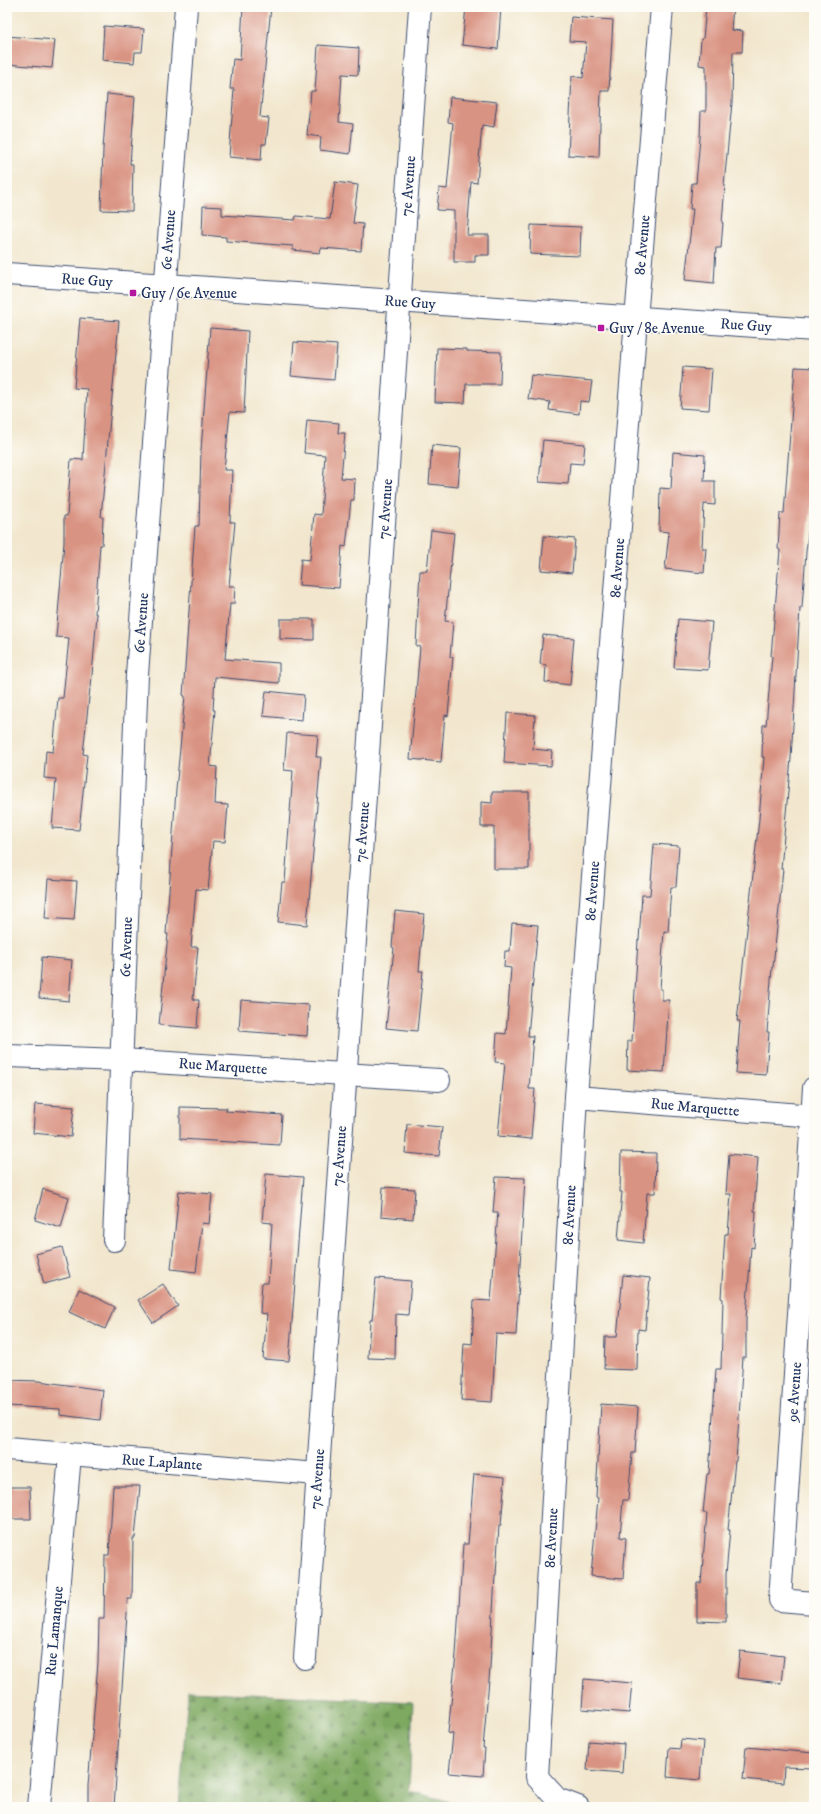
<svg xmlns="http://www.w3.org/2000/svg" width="821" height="1814" font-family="'IM FELL DW Pica',serif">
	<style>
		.forest { fill: url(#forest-firs); stroke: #4c6c5f }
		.building { fill: #d99382 }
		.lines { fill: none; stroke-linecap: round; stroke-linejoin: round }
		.minor-casing { stroke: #3b4b6f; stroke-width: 24 }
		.minor { stroke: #fff; stroke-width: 22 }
		.poi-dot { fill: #b5179e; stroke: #fdfcf7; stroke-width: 1.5 }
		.labels { text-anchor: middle; stroke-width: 3; stroke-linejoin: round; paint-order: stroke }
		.street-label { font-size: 15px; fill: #1b2f5e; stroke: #fdfcf7 }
		.poi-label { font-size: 15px; fill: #1b2f5e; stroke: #fdfcf7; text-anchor: start }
	</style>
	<defs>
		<pattern id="forest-firs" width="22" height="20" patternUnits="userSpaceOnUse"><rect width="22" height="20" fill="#7ea960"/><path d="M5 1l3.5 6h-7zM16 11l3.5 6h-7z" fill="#668a52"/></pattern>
	</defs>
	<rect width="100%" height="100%" fill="#fdfcf7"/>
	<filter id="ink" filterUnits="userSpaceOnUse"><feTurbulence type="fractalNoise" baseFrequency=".025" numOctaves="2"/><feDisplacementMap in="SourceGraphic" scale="8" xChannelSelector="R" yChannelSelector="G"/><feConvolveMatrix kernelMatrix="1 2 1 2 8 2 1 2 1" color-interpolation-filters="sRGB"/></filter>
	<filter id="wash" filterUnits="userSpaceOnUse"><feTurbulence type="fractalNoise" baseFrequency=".012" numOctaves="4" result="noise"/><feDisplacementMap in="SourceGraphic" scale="16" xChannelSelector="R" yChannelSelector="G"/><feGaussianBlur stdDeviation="0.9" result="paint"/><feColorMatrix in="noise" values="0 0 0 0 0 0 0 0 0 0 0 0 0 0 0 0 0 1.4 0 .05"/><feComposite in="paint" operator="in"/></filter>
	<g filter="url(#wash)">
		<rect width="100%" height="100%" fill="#f2e7ce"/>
		<polygon class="forest" points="188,1691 413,1702 409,1791 470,1807 179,1807"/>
		<g id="blocks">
			<g class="building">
				<polygon points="243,7 271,7 260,117 269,118 266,144 262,144 261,160 229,157 234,89 230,89 233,59 240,60"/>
				<polygon points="466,7 501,7 498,49 462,45"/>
				<polygon points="706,7 733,7 731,30 743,31 742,52 733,52 732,103 724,185 725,185 722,223 723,223 721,248 716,248 714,283 685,280 693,209 690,209 692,183 696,183 700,138 701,111 706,111 706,66 699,65 701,39 703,39"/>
				<polygon points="571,17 613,20 609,91 601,91 599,157 568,155 572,76 583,78 586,42 569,41"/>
				<polygon points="104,26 144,29 142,52 135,52 134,63 102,60"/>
				<polygon points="7,36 55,40 52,68 7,64"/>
				<polygon points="318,45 359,48 358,75 342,74 339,122 353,124 350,154 320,150 321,137 307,135 311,91 315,91"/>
				<polygon points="107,94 135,97 130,164 133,164 132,211 101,210 103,149"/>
				<polygon points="450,97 497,102 494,127 482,125 477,183 471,182 467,235 489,235 489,255 475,255 475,262 454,262 454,211 437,210 439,188 447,189 453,123 448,122"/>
				<polygon points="335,182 358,185 353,223 363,224 361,251 321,248 320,253 293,250 293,246 226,241 226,237 202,235 203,206 222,207 222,215 295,220 296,216 330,219"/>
				<polygon points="531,225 581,227 580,256 530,254"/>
				<polygon points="80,318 119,321 101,517 103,517 102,545 100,545 95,614 97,614 91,688 90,688 83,754 87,755 79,830 52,828 56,779 44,778 46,751 53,752 58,698 63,698 69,638 56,637 64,543 64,516 67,516 71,459 83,460 87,389 74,388"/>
				<polygon points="210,328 248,331 244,413 230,412 224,470 232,470 230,522 235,522 229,586 235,586 234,604 230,604 225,659 279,663 279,683 215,677 213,710 215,710 210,766 217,767 215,804 228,805 225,842 213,841 208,890 196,889 191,947 198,947 193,1000 199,1000 197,1028 159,1025 168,934 166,934 176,790 185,696 183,695 195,526 199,526 201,450"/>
				<polygon points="294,342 337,345 334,380 291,376"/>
				<polygon points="437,348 467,349 467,351 501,352 500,384 466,384 465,403 435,402"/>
				<polygon points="683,367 712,369 709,410 680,408"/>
				<polygon points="795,367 814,368 814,483 806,552 802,608 800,608 791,758 781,869 783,869 773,967 772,967 767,1032 769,1032 766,1075 736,1073 740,1021 737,1021 759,819 764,757 762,757 763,725 766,725 772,656 771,656 780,550 778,549 780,513 784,513"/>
				<polygon points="531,375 592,381 589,402 580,401 579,414 549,410 550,402 528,399"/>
				<polygon points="307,420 339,423 338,433 345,433 341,478 355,479 354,500 351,500 346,547 342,546 339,588 299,585 301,559 310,560 314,514 321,515 325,455 304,453"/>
				<polygon points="543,440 585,444 583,464 570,463 568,484 539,482"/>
				<polygon points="432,445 461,448 458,487 429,484"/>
				<polygon points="673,452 705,455 704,481 715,481 715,505 704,504 702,548 706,548 704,573 665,569 669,532 659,531 660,488 671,489"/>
				<polygon points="431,530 454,533 445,621 453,622 450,657 453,657 448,716 445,715 441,762 410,759 420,647 416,646 420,571 427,571"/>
				<polygon points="544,536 575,539 572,573 541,570"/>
				<polygon points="280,619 314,619 314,640 280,639"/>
				<polygon points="678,619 712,622 708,670 674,668"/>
				<polygon points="543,635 574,638 570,685 545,682 546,665 540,664"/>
				<polygon points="266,691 304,695 302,720 263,716"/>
				<polygon points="507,713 535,715 533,749 552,751 551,766 504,763"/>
				<polygon points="287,733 318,735 316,757 321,757 307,925 278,922 282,882 285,882 293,771 284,770"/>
				<polygon points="492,792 529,792 529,869 494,869 494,827 481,827 481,802 492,803"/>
				<polygon points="654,844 679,846 676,887 671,887 668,932 664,931 660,989 662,989 662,1000 669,1000 664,1072 627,1070 628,1041 632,1041 638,940 639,940 642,895 650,895"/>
				<polygon points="48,879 77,881 74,920 45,918"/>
				<polygon points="395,911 424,914 419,971 423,971 417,1031 386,1028 394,948 392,947"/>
				<polygon points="512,923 538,925 528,1036 533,1036 529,1089 535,1089 531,1139 498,1136 505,1063 495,1062 497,1033 506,1034 511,968 504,967 505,951 510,951"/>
				<polygon points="42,957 72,960 69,1001 39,998"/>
				<polygon points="241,1000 309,1005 307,1036 239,1031"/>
				<polygon points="35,1104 74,1107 71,1137 33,1133"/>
				<polygon points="180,1107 227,1108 226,1111 282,1115 280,1145 180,1139"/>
				<polygon points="407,1124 442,1127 439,1156 405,1153"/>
				<polygon points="621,1152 656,1153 655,1193 647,1193 643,1243 618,1240 622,1192 620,1192"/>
				<polygon points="729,1154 758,1157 754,1211 756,1211 754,1248 751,1247 746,1319 746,1357 743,1357 736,1461 735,1461 728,1530 730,1530 726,1574 726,1622 697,1621 697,1583 701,1583 707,1513 703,1513 707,1474 709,1474 716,1369 721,1369 723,1299 721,1298 725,1234 728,1234 731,1194 726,1194"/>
				<polygon points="266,1174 303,1177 289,1361 263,1359 267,1314 260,1313 262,1283 268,1283 272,1223 262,1222"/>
				<polygon points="496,1177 525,1178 516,1335 496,1334 492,1402 461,1400 464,1343 472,1344 474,1300 491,1301 498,1212 493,1212"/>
				<polygon points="383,1187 415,1189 413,1219 381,1216"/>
				<polygon points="43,1189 69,1197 61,1228 35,1220"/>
				<polygon points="179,1191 212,1194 209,1224 202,1223 196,1272 171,1269"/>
				<polygon points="62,1247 70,1277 44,1284 36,1254"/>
				<polygon points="623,1275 650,1278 645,1330 638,1329 637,1370 604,1369 605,1337 617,1337"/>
				<polygon points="376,1278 411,1281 408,1315 396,1314 395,1359 368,1358 370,1320 372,1320"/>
				<polygon points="163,1284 178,1306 153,1323 138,1300"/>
				<polygon points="79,1289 115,1307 105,1329 69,1312"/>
				<polygon points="7,1380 39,1381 103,1390 100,1420 60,1415 60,1409 7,1406"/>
				<polygon points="601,1404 638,1407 635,1453 632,1453 628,1500 623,1500 620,1537 626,1538 623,1579 591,1576 598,1498 596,1497"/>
				<polygon points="474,1474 505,1477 501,1525 499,1525 496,1575 495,1575 490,1668 483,1748 485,1748 483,1776 449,1773 453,1734 448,1733 456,1654 463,1544 468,1544"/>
				<polygon points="113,1486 140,1486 135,1538 133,1538 132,1599 128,1599 114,1807 88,1807 88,1786 98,1662 99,1619 104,1619 105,1555 109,1555"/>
				<polygon points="7,1487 30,1487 31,1519 7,1519"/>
				<polygon points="740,1651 784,1656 781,1683 737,1678"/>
				<polygon points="584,1679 632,1683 629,1713 582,1709"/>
				<polygon points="681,1739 703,1741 700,1780 667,1777 669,1748 680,1749"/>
				<polygon points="589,1741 624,1744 622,1773 587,1770"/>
				<polygon points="746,1747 814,1753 814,1768 784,1767 783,1783 743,1779"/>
			</g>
		</g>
	</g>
	<g filter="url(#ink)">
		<use href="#blocks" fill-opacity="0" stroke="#3b4b6f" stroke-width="1"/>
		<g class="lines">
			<defs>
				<g id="minor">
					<polyline points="7,274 814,330"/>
					<polyline points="7,1056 122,1060 439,1080"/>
					<polyline points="814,1088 780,1600 814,1603"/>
					<polyline points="576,1097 814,1116"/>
					<polyline points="114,1240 137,675 186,7"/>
					<polyline points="7,1449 318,1474"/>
					<polyline points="305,1658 420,7"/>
					<polyline points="39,1807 70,1455"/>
					<polyline points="578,1807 557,1799 537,1777 576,1097 636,319 662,7"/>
				</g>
			</defs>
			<use href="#minor" class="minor-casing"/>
			<use href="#minor" class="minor"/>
		</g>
	</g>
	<g class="poi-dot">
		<rect x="129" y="289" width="8" height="8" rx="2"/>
		<rect x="597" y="324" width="8" height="8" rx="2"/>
	</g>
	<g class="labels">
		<g class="street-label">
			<text transform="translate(408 186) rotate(-86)" y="5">7e Avenue</text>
			<text transform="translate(168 240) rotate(-86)" y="5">6e Avenue</text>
			<text transform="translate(642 245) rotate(-85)" y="5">8e Avenue</text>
			<text transform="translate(87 280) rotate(4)" y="5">Rue Guy</text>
			<text transform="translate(410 302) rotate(4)" y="5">Rue Guy</text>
			<text transform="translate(746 325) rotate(4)" y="5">Rue Guy</text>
			<text transform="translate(385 509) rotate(-86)" y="5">7e Avenue</text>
			<text transform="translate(617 568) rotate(-86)" y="5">8e Avenue</text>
			<text transform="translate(141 623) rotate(-86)" y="5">6e Avenue</text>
			<text transform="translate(362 832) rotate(-86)" y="5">7e Avenue</text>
			<text transform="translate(592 891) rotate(-86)" y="5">8e Avenue</text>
			<text transform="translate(126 947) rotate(-88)" y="5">6e Avenue</text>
			<text transform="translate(223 1066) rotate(4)" y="5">Rue Marquette</text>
			<text transform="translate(695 1107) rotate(5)" y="5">Rue Marquette</text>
			<text transform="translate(339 1156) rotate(-86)" y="5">7e Avenue</text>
			<text transform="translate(569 1215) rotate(-87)" y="5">8e Avenue</text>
			<text transform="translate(794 1392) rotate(-86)" y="5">9e Avenue</text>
			<text transform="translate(162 1462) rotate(4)" y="5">Rue Laplante</text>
			<text transform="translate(317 1479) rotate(-86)" y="5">7e Avenue</text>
			<text transform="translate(551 1538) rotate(-87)" y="5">8e Avenue</text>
			<text transform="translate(54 1631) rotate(-85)" y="5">Rue Lamanque</text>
		</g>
		<g class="poi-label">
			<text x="141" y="298">Guy / 6e Avenue</text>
			<text x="609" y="333">Guy / 8e Avenue</text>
		</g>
	</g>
	<rect width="821" height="1814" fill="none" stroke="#fdfcf7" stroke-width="24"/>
</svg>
